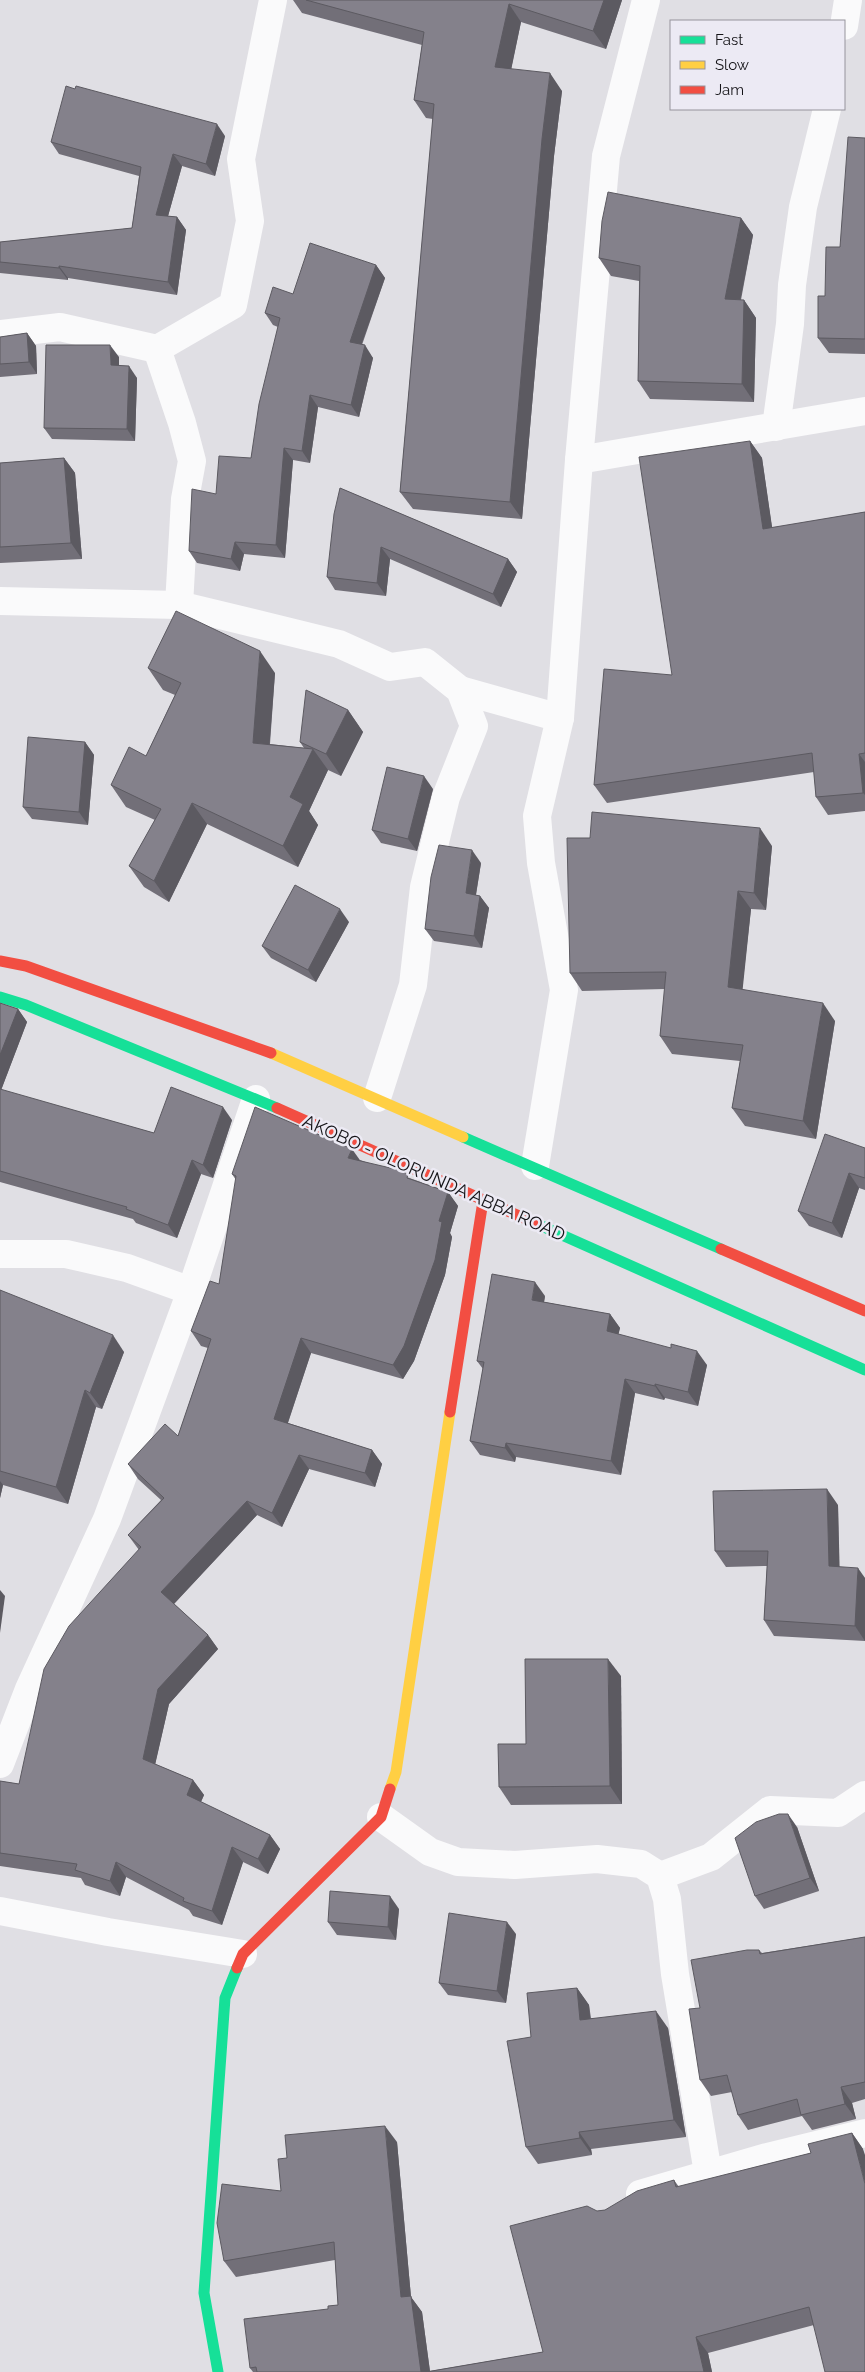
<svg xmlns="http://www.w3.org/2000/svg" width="865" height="2372" font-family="Raleway,sans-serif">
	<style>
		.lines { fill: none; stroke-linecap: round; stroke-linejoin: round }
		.street { stroke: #fafafb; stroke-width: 28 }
		.fast { stroke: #16e098; stroke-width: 11 }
		.slow { stroke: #ffcf43; stroke-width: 11 }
		.jam { stroke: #f24e42; stroke-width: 11 }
		.wall { fill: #726f78 }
		.shaded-wall { fill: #5c5a61 }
		.building { fill: #84818b; stroke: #5c5a61 }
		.labels { text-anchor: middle; stroke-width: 5; stroke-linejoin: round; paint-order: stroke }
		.street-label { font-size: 18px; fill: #141317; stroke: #eceaf4 }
	</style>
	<rect width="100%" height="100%" fill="#e0dfe4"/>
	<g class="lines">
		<g class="street">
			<polyline points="844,26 848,0"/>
			<polyline points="0,334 60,327 157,349 233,305 250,221 241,159 273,0"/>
			<polyline points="157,349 182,423 192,461 185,499 179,605"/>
			<polyline points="776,427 790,324 792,285 803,207 827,109"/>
			<polyline points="579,460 865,411"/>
			<polyline points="0,601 179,605 339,644 390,667 425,662 460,690 474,726 446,797 424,887 413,985 377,1098"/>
			<polyline points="460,690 560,718"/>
			<polyline points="535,1166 564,990 541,863 537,816 560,718 579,460 606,156 646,0"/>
			<polyline points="0,1254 66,1254 127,1268 191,1291"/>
			<polyline points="0,1764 29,1689 107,1519 191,1291 256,1099"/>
			<polyline points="381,1817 430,1852 458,1862 515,1865 597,1859 641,1864 660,1876 667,1899 675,1974 708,2173"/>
			<polyline points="660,1876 711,1857 770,1810 838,1813 865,1795"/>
			<polyline points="0,1911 108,1932 243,1954"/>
			<polyline points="640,2194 767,2157 865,2133"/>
		</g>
		<g class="fast">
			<polyline points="0,997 26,1005 277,1108"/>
			<polyline points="463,1137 721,1249"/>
			<polyline points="535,1223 865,1370"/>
			<polyline points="218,2372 204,2293 225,1998 237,1968"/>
		</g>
		<g class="slow">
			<polyline points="271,1053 463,1137"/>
			<polyline points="390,1789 396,1772 450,1412"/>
		</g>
		<g class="jam">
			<polyline points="0,961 26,966 271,1053"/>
			<polyline points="277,1108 535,1223"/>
			<polyline points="721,1249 865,1311"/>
			<polyline points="450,1412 483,1201"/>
			<polyline points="237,1968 243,1954 381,1817 390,1789"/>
		</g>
	</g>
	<g class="wall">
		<polygon points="293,0 622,0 606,49 521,22 511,69 562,91 554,156 522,519 413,509 400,492 433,119 426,118 414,100 422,45 302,13"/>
		<polygon points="225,136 215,176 182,166 168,216 177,217 186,230 177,295 68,278 68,280 0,273 0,242 132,228 139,176 59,154 51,142"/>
		<polygon points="865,138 865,354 829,353 818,338 825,296 840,247"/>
		<polygon points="741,218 753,235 741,300 744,300 756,318 754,402 650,399 638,381 639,281 611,276 599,258"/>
		<polygon points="376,265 385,278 362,345 373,358 359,417 318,407 310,463 293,460 285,558 244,554 240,571 197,563 189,551 216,494 251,458 278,327 273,325 265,313 293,294"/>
		<polygon points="27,333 36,346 37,374 0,377 0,337"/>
		<polygon points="119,357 119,365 137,378 135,441 52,439 44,428"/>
		<polygon points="750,441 762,458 772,528 865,512 865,811 828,815 816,797 814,772 607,803 594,785 672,675"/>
		<polygon points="64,458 75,473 82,559 0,563 0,463"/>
		<polygon points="340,488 508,559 517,572 501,607 390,559 386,596 335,590 327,577"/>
		<polygon points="148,668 275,673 270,744 304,748 300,742 348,710 363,732 341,776 328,770 309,811 318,825 298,867 207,824 169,902 144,887 129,866 155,820 126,807 111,785 146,756 175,695 163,690"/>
		<polygon points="85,742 94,755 88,825 32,819 23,807"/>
		<polygon points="433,789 417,851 381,843 372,830"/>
		<polygon points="772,846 766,910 751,909 742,989 835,1021 816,1139 745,1126 732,1108 740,1061 672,1054 660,1036 665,989 582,991 570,973"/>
		<polygon points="481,863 476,895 480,896 489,908 482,948 434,941 425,929"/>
		<polygon points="349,922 316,982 271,958 262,946"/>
		<polygon points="0,1003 18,1009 27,1022 1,1090 154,1133 232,1120 213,1178 201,1174 177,1238 136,1223 133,1219 0,1182"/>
		<polygon points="865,1148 865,1190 859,1188 842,1238 809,1226 798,1211"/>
		<polygon points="360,1160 448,1192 458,1206 450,1233 452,1237 445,1275 414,1361 403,1379 311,1353 288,1423 372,1450 382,1464 375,1487 309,1469 282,1527 257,1515 174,1604 208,1635 218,1649 169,1704 155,1764 193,1780 204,1795 201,1802 270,1835 280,1849 268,1874 243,1862 222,1925 193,1916 189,1910 126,1877 120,1896 85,1885 81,1878 0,1866 0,1781 19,1784 139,1550 128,1535 161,1500 138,1479 128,1464 178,1436 208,1348 201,1346 191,1331 219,1284 236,1180 232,1174"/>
		<polygon points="0,1290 124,1352 102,1409 96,1407 68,1504 3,1485 0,1498"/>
		<polygon points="545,1296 544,1302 610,1314 620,1328 618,1334 707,1365 698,1406 665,1398 664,1400 635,1393 621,1475 516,1457 515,1462 480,1455 470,1441 483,1369 477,1361"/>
		<polygon points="838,1505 839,1567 865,1578 865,1641 774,1636 764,1620 767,1566 726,1567 715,1551"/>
		<polygon points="621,1676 622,1804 511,1805 499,1787 526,1744"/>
		<polygon points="797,1827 819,1891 764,1909 755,1896"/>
		<polygon points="399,1909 396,1940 337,1935 328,1922"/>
		<polygon points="516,1934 506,2003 448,1995 439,1983"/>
		<polygon points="865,1937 865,2099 852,2103 856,2119 812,2130 802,2116 748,2130 738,2115 732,2092 711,2096 700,2080 700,2008 759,1950 762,1953"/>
		<polygon points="577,1988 589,2005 591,2018 668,2028 686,2137 591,2149 592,2155 538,2164 526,2147 531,2037"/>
		<polygon points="852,2133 863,2149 814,2325 708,2353 712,2372 253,2372 250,2368 328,2309 338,2305 335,2260 236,2277 224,2261 281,2191 287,2158 397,2142 411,2297 422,2312 430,2371 543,2352 597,2211 605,2210 674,2180 679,2187 811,2153"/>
	</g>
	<g class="shaded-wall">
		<polygon points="604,0 622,0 606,49 593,31"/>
		<polygon points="509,4 521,22 508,85 495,67"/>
		<polygon points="550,73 562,91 554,156 522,519 510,502 542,139"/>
		<polygon points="217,124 225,136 215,176 206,164"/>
		<polygon points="173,154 182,166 165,227 156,215"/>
		<polygon points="177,217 186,230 177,295 168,282"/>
		<polygon points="741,218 753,235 737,317 725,299"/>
		<polygon points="376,265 385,278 358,354 350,342"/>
		<polygon points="59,266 68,278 68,280 59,268"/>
		<polygon points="744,300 756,318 754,402 742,384"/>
		<polygon points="27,333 36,346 37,374 29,362"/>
		<polygon points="110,345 119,357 119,377 111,365"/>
		<polygon points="365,345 373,358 359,417 351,405"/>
		<polygon points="129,366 137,378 135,441 127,429"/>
		<polygon points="310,395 318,407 310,463 302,451"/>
		<polygon points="750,441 762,458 775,547 763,529"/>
		<polygon points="284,448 293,460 285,558 276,545"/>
		<polygon points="64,458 75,473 82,559 71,543"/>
		<polygon points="235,542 244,554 240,571 231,559"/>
		<polygon points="381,547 390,559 386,596 377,583"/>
		<polygon points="508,559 517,572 501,607 493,594"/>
		<polygon points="260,651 275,673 268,764 253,743"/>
		<polygon points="348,710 363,732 341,776 326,754"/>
		<polygon points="85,742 94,755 88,825 79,812"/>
		<polygon points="313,749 328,770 309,811 318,825 298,867 283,846 290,797"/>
		<polygon points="859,754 865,762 865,795 863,793"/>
		<polygon points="424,776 433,789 417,851 408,839"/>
		<polygon points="192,803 207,824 169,902 154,881"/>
		<polygon points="760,828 772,846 766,910 754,893"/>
		<polygon points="472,850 481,863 474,906 466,893"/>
		<polygon points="738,891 751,909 741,1005 728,987"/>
		<polygon points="480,896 489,908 482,948 474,936"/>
		<polygon points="340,909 349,922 316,982 308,970"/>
		<polygon points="823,1003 835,1021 816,1139 803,1121"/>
		<polygon points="18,1009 27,1022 0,1093 0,1055"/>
		<polygon points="223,1107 232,1120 213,1178 203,1165"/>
		<polygon points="352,1149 362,1163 348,1158"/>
		<polygon points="192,1160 201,1174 177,1238 168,1225"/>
		<polygon points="849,1173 859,1188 842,1238 832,1223"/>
		<polygon points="448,1192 458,1206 450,1233 452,1237 445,1275 414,1361 403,1379 393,1365"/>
		<polygon points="535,1282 545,1296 542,1314 532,1300"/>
		<polygon points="610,1314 620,1328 616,1345 607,1331"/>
		<polygon points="113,1335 124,1352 102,1409 90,1393"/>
		<polygon points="301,1338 311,1353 284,1434 274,1419"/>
		<polygon points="697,1351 707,1365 698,1406 688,1392"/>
		<polygon points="625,1379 635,1393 621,1475 611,1461"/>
		<polygon points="655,1384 665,1398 664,1400 655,1386"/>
		<polygon points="85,1390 96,1407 68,1504 56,1487"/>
		<polygon points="506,1443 516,1457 515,1462 505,1448"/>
		<polygon points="372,1450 382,1464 375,1487 365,1473"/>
		<polygon points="299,1455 309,1469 282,1527 272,1513"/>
		<polygon points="0,1481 3,1485 0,1498"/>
		<polygon points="827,1489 838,1505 840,1582 829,1566"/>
		<polygon points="247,1501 257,1515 171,1607 161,1592"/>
		<polygon points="858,1568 865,1578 865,1641 855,1626"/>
		<polygon points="0,1590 5,1596 0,1633"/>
		<polygon points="208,1635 218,1649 169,1704 153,1774 143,1759 158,1689"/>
		<polygon points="608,1659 621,1676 622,1804 610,1786"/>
		<polygon points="193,1780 204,1795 197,1810 187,1795"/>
		<polygon points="788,1814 797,1827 819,1891 810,1878"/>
		<polygon points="270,1835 280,1849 268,1874 258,1859"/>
		<polygon points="232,1847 243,1862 222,1925 212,1911"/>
		<polygon points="116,1862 126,1877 120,1896 110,1881"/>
		<polygon points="390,1896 399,1909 396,1940 388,1927"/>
		<polygon points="507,1922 516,1934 506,2003 497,1991"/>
		<polygon points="577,1988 589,2005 592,2037 580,2020"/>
		<polygon points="656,2011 668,2028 686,2137 674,2120"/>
		<polygon points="841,2087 852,2103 856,2119 845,2104"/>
		<polygon points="385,2126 397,2142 411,2297 422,2312 430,2372 421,2372 401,2297"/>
		<polygon points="579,2132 591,2149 592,2155 580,2138"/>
		<polygon points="852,2133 863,2149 865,2155 865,2184"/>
		<polygon points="696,2337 708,2353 712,2372 704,2372"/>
	</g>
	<g class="building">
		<polygon points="306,0 604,0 593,31 509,4 495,67 550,73 542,139 510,502 400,492 434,104 414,100 424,32"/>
		<polygon points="66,86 75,89 76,86 217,124 206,164 173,154 156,215 177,217 168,282 59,266 59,268 0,262 0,242 132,228 141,167 51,142"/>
		<polygon points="848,137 865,138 865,339 818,338 818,296 825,296 826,247 840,247"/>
		<polygon points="608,192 741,218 725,299 744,300 742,384 638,381 640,266 599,258 602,221"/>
		<polygon points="310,243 376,265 350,342 365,345 351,405 310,395 302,451 284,448 276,545 235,542 231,559 189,551 192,489 216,494 219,456 251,458 259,404 280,318 265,313 273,287 293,294"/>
		<polygon points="27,333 29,362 0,364 0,337"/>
		<polygon points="46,345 110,345 111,365 129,366 127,429 44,428"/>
		<polygon points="750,441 763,529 865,512 865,753 859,754 863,793 816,797 812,753 594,785 604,669 672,675 639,457"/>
		<polygon points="64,458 71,543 0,547 0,463"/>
		<polygon points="340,488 508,559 493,594 381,547 377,583 327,577 334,514"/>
		<polygon points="176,611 260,651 253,743 313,749 290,797 303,804 283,846 192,803 154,881 129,866 161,809 111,785 129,747 146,756 181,683 148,668"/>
		<polygon points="306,690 348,710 326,754 300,742"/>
		<polygon points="28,737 85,742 79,812 23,807"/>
		<polygon points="387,767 424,776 408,839 372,830"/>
		<polygon points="592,812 760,828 754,893 738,891 728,987 823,1003 803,1121 732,1108 743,1045 660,1036 666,972 570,973 567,838 590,838"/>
		<polygon points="439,845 472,850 466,893 480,896 474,936 425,929 431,877"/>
		<polygon points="295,885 340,909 308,970 262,946"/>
		<polygon points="0,1003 18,1009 0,1055"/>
		<polygon points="171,1087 223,1107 203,1165 192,1160 168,1225 126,1209 127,1207 0,1171 0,1089 154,1133"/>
		<polygon points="255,1107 352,1149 348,1158 399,1170 408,1174 407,1178 448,1192 439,1221 442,1222 435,1260 404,1346 393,1365 301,1338 274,1419 372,1450 365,1473 299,1455 272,1513 247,1501 161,1592 208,1635 158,1689 143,1759 193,1780 187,1795 270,1835 258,1859 232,1847 212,1911 183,1901 184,1898 116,1862 110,1881 75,1870 77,1864 0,1853 0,1781 19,1784 44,1669 69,1626 141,1547 128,1535 164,1498 128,1464 165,1424 178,1436 211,1339 191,1331 210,1281 219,1284 236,1176 232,1174"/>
		<polygon points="825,1134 865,1148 865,1178 849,1173 832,1223 798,1211"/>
		<polygon points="492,1274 535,1282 532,1300 610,1314 607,1331 671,1348 671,1344 697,1351 688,1392 655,1384 655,1386 625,1379 611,1461 506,1443 505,1448 470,1441 484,1362 477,1361"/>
		<polygon points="0,1290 113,1335 90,1393 85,1390 56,1487 0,1471"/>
		<polygon points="827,1489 829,1566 858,1568 855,1626 764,1620 768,1551 715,1551 713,1491"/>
		<polygon points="525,1659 608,1659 610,1786 499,1787 498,1744 526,1744"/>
		<polygon points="779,1814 788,1814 810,1878 755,1896 735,1838 756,1822"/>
		<polygon points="330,1891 390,1896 388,1927 328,1922"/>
		<polygon points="449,1913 507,1922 497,1991 439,1983"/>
		<polygon points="865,1937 865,2082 841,2087 845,2104 801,2115 797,2099 738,2115 727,2075 700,2080 689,2009 700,2008 691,1960 747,1950 759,1950 760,1954"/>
		<polygon points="577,1988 580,2020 656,2011 674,2120 579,2132 580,2138 526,2147 507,2041 531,2037 527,1993"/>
		<polygon points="385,2126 401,2297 411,2296 421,2372 257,2372 256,2367 250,2368 244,2319 328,2309 328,2306 338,2305 334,2242 224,2261 217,2223 222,2184 281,2191 278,2159 287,2158 285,2135"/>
		<polygon points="852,2133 865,2184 865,2372 825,2372 809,2307 696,2337 704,2372 426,2372 543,2352 510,2226 587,2206 597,2211 605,2210 637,2191 674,2180 676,2187 811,2153 808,2144"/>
	</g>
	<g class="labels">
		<g class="street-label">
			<text transform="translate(434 1178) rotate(24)" y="6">AKOBO - OLORUNDA ABBA ROAD</text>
		</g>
	</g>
	<rect x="670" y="20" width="175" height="90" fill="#eceaf4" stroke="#96949c"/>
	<rect x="680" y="36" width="25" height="8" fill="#16e098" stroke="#96949c"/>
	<text x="715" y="45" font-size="15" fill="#141317">Fast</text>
	<rect x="680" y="61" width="25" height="8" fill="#ffcf43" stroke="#96949c"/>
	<text x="715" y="70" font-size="15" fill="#141317">Slow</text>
	<rect x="680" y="86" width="25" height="8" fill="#f24e42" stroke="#96949c"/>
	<text x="715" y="95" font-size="15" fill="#141317">Jam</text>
</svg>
